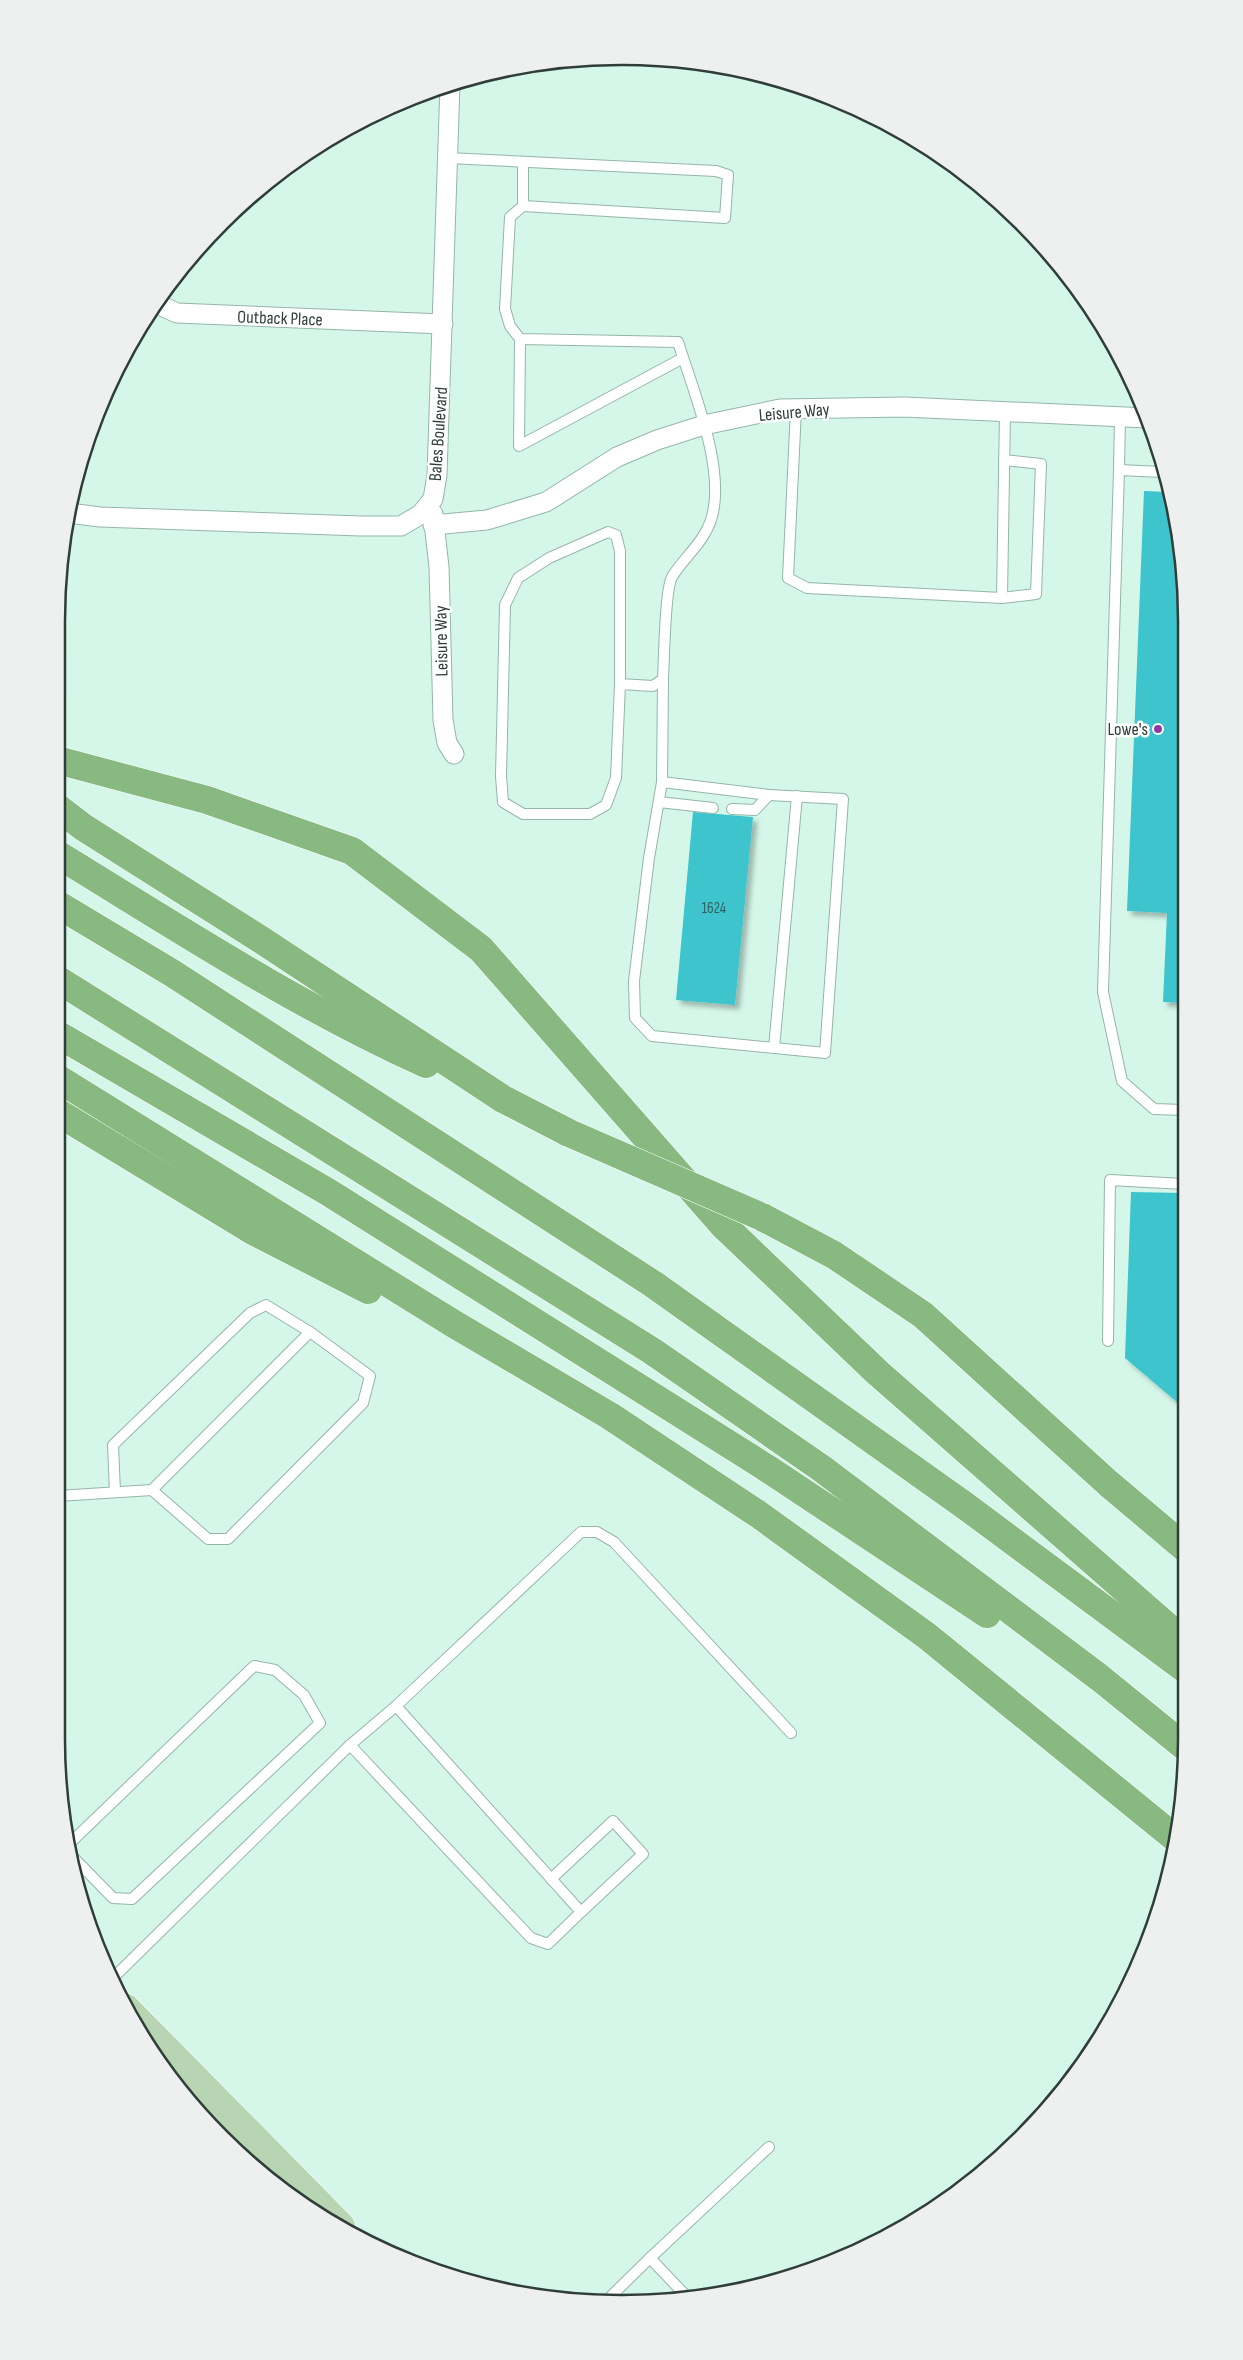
<svg xmlns="http://www.w3.org/2000/svg" width="1243" height="2360" font-family="'Sofia Sans Condensed',sans-serif">
	<style>
		.building { fill: #3cc4cc; filter: url(#shadow) }
		.lines { fill: none; stroke-linecap: round; stroke-linejoin: round }
		.service-casing { stroke: #95b5a9; stroke-width: 12 }
		.minor-casing { stroke: #95b5a9; stroke-width: 21 }
		.primary-casing { stroke: #fff; stroke-width: 29 }
		.motorway-casing { stroke: #fff; stroke-width: 29 }
		.service { stroke: #fff; stroke-width: 10 }
		.minor { stroke: #fff; stroke-width: 19 }
		.primary { stroke: #b7d5b3; stroke-width: 28 }
		.motorway { stroke: #87b980; stroke-width: 28 }
		.motorway-bridge-casing { stroke: #fff; stroke-width: 29; stroke-linecap: butt }
		.motorway-bridge { stroke: #87b980; stroke-width: 28 }
		.poi-dot { fill: #8f39a6; stroke: #fff; stroke-width: 2 }
		.labels { text-anchor: middle; stroke-width: 5; stroke-linejoin: round; paint-order: stroke }
		.number-label { font-size: 15px; fill: #33605e }
		.street-label { font-size: 18px; fill: #303e39; stroke: #fff }
		.poi-label { font-size: 18px; fill: #303e39; stroke: #fff; text-anchor: end }
		.rim { fill: none; stroke: #303e39; stroke-width: 2.5 }
	</style>
	<defs>
		<filter id="shadow"><feDropShadow dx="4.5" dy="4.5" stdDeviation="2.5" flood-color="#0004"/></filter>
	</defs>
	<rect width="100%" height="100%" fill="#d5f7ea"/>
	<g class="building">
		<polygon points="1144,491 1167,492 1182,547 1183,1003 1163,1002 1167,913 1127,911"/>
		<polygon points="693,812 753,817 735,1005 676,1000"/>
		<polygon points="1131,1192 1184,1193 1184,1408 1125,1358"/>
	</g>
	<g class="lines">
		<defs>
			<g id="service">
				<path d="M448 158 716 171 728 175 725 218 523 206 510 217 505 309 510 326 520 339 678 342C693 390 727 471 711 520 703 544 683 558 672 577 665 589 664 661 663 679L653 686 620 684V551L616 535 608 532 549 558 518 578 505 605 501 776 503 802 523 814H590L606 805 616 778 620 684"/>
				<polyline points="523,162 523,206"/>
				<polyline points="520,339 519,446 683,358"/>
				<polyline points="796,409 788,578 807,588 1002,598 1005,412"/>
				<polyline points="1119,470 1120,417"/>
				<polyline points="1162,472 1119,470 1103,992 1122,1081 1154,1109 1184,1110"/>
				<polyline points="1002,598 1036,594 1041,464 1004,460"/>
				<polyline points="662,782 769,795 843,799 825,1053 652,1036 635,1018 634,981 649,858 662,782 663,679"/>
				<polyline points="659,802 713,808"/>
				<polyline points="732,809 755,810 769,795"/>
				<polyline points="774,1048 797,796"/>
				<polyline points="1108,1341 1110,1180 1184,1184"/>
				<polyline points="115,1492 113,1445 250,1313 266,1305 310,1332"/>
				<polyline points="57,1496 152,1490 310,1332 370,1376 363,1403 228,1539 208,1539 152,1490"/>
				<polyline points="350,1745 531,1938 548,1944 581,1912 396,1706"/>
				<polyline points="67,1846 254,1666 275,1670 304,1695 320,1723 132,1899 113,1898 68,1852"/>
				<polyline points="551,1879 613,1821 643,1854 581,1912"/>
				<polyline points="113,1978 350,1745 396,1706 581,1532 597,1532 614,1542 791,1733"/>
				<polyline points="650,2258 769,2147"/>
				<polyline points="604,2303 650,2258 688,2298"/>
			</g>
			<g id="minor">
				<polyline points="157,304 177,313 443,324"/>
				<polyline points="69,513 100,517 361,526 401,526 421,514 433,499 437,475 450,84"/>
				<polyline points="433,514 439,567 443,720 447,743 454,754"/>
				<polyline points="433,525 487,520 546,502 617,457 657,440 704,425 780,409 904,407 1147,418"/>
			</g>
			<polyline id="primary" points="126,2008 341,2226"/>
			<g id="motorway">
				<polyline points="57,760 207,800 352,851 481,949 723,1225 878,1373 1185,1642"/>
				<polyline points="57,807 83,827 263,941 503,1099 569,1133"/>
				<path d="M57 854C178 928 297 1006 426 1064"/>
				<polyline points="57,904 172,973 653,1284 964,1505 1185,1669"/>
				<polyline points="57,979 652,1351 821,1468 1100,1678 1185,1747"/>
				<polyline points="57,1034 328,1192 765,1467 987,1614"/>
				<polyline points="57,1078 454,1324 610,1416 758,1514 927,1636 1175,1838"/>
				<polyline points="57,1112 253,1231 368,1290"/>
				<polyline points="762,1217 834,1255 923,1315 1109,1484 1185,1548"/>
			</g>
		</defs>
		<use href="#service" class="service-casing"/>
		<use href="#minor" class="minor-casing"/>
		<use href="#primary" class="primary-casing"/>
		<use href="#motorway" class="motorway-casing"/>
		<use href="#service" class="service"/>
		<use href="#minor" class="minor"/>
		<use href="#primary" class="primary"/>
		<use href="#motorway" class="motorway"/>
		<defs>
			<polyline id="motorway-bridge" points="569,1133 762,1217"/>
		</defs>
		<use href="#motorway-bridge" class="motorway-bridge-casing"/>
		<use href="#motorway-bridge" class="motorway-bridge"/>
	</g>
	<circle class="poi-dot" cx="1158" cy="729" r="5"/>
	<g class="labels">
		<g class="number-label">
			<text x="714" y="913">1624</text>
		</g>
		<g class="street-label">
			<text transform="translate(280 318) rotate(2)" y="6">Outback Place</text>
			<text transform="translate(794 412) rotate(-5)" y="6">Leisure Way</text>
			<text transform="translate(438 434) rotate(-86)" y="6">Bales Boulevard</text>
			<text transform="translate(441 641) rotate(-91)" y="6">Leisure Way</text>
		</g>
		<g class="poi-label">
			<text x="1148" y="735">Lowe's</text>
		</g>
	</g>
	<path d="M0 0H1243V2360H0ZM621 65H622A556 556 0 0 1 1178 621V1739A556 556 0 0 1 622 2295H621A556 556 0 0 1 65 1739V621A556 556 0 0 1 621 65Z" fill="#eef0ef" fill-rule="evenodd"/>
	<path class="rim" d="M621 65H622A556 556 0 0 1 1178 621V1739A556 556 0 0 1 622 2295H621A556 556 0 0 1 65 1739V621A556 556 0 0 1 621 65Z"/>
</svg>
